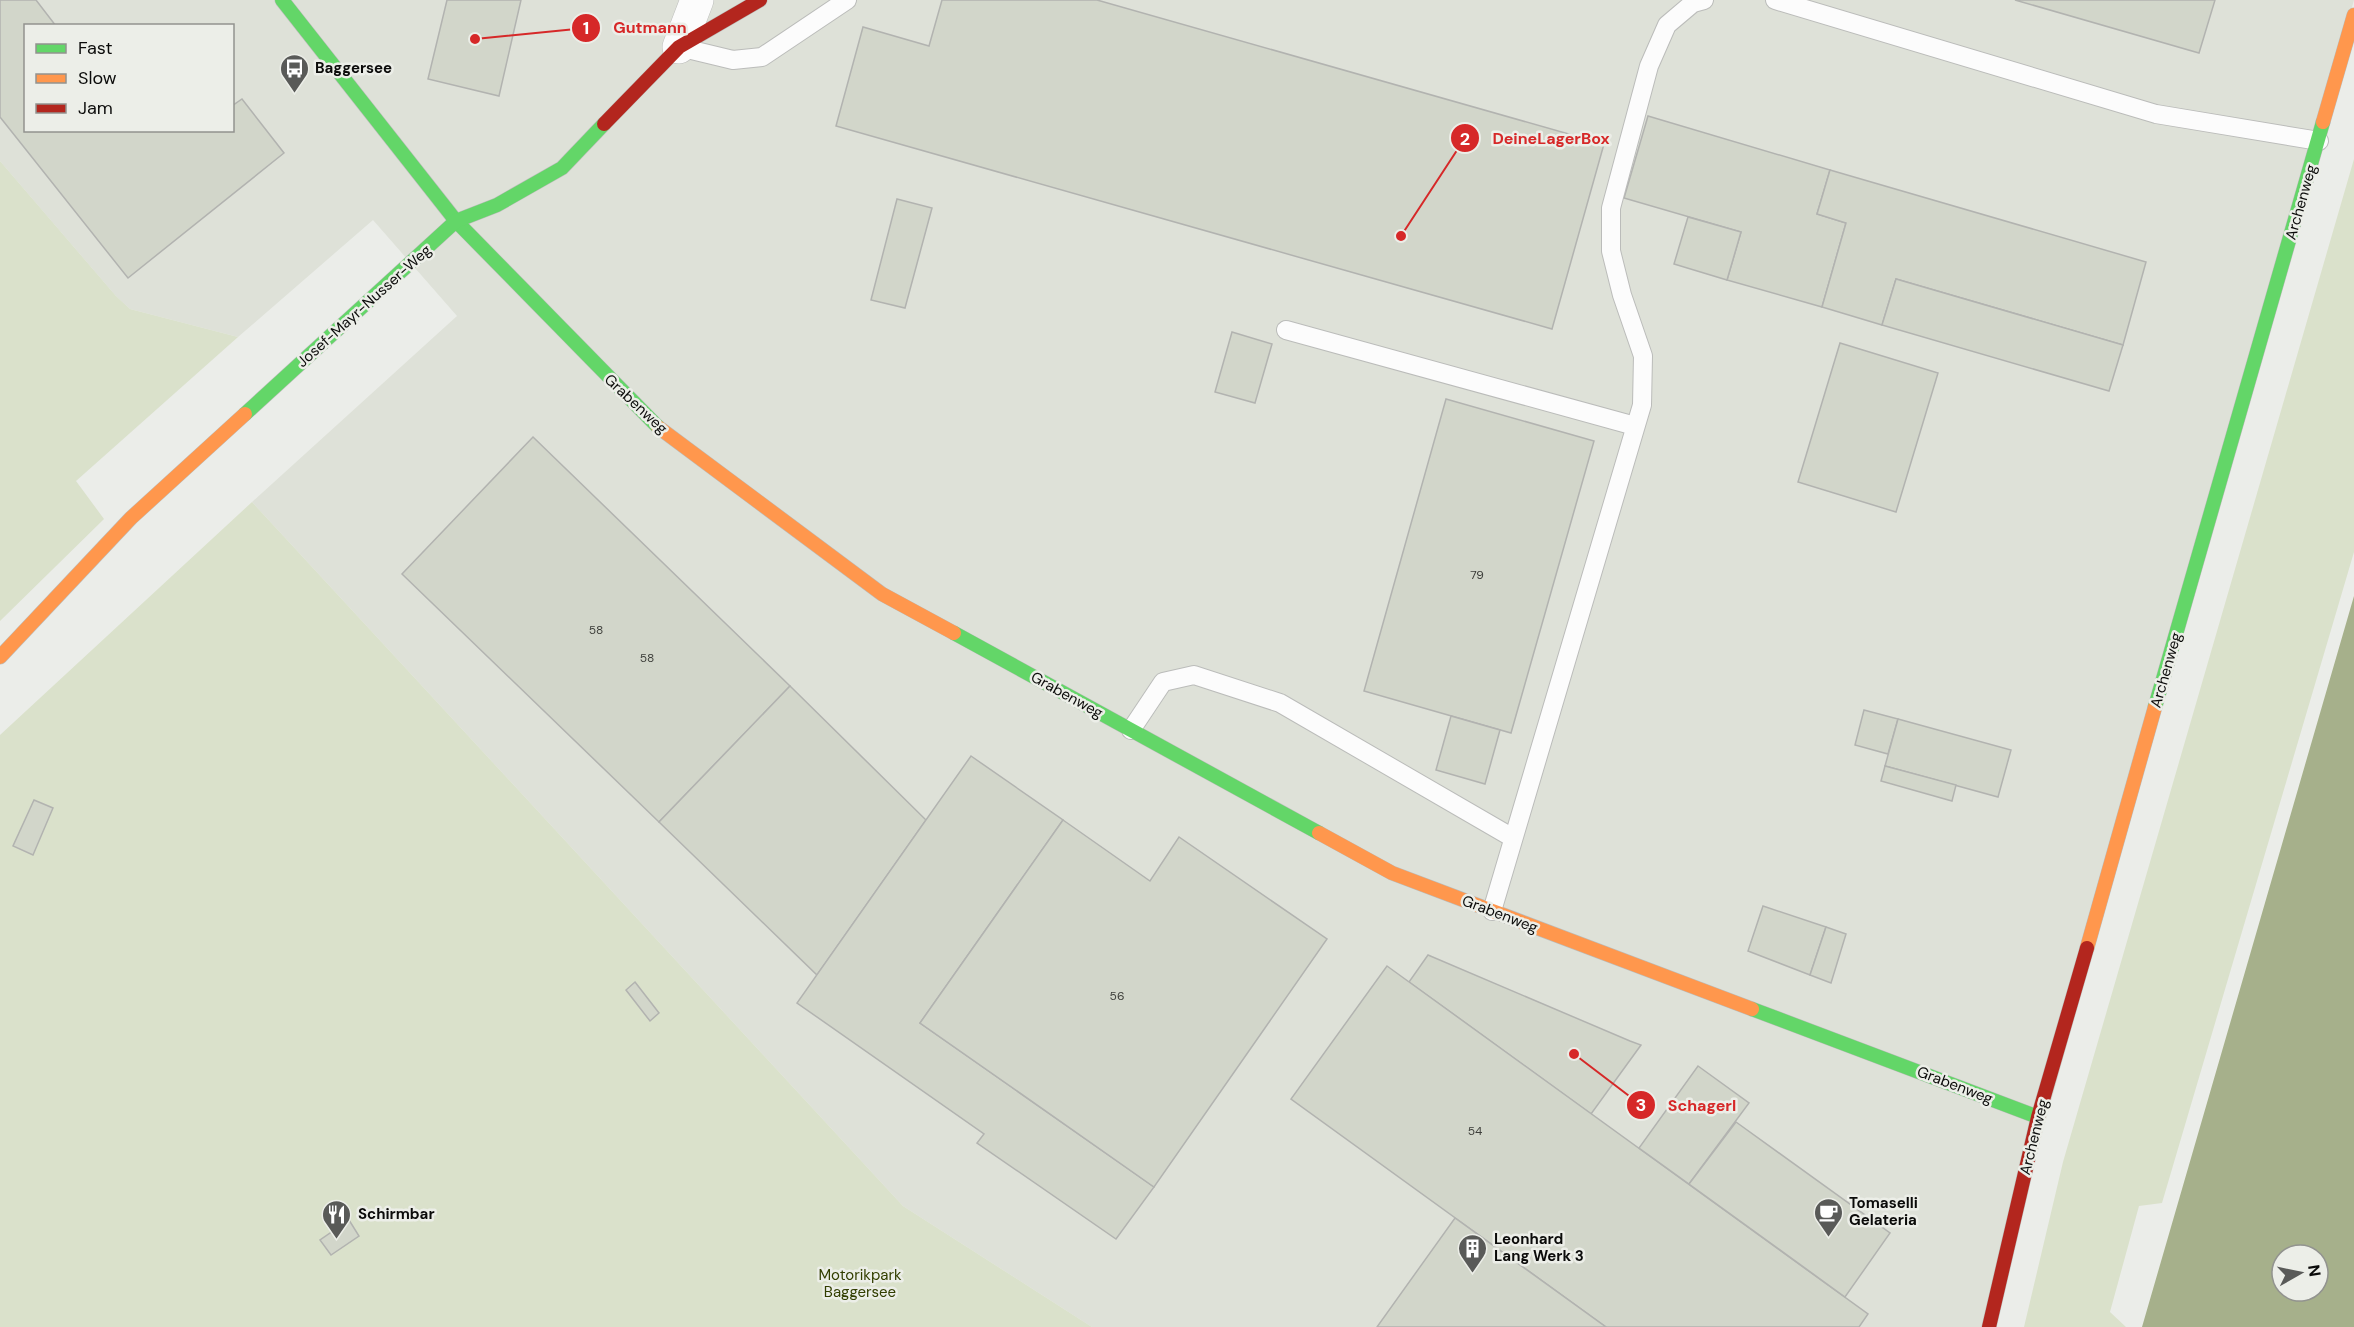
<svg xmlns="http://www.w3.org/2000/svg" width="2354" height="1327" font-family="'DM Sans',sans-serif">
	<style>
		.built { fill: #dee1d8; fill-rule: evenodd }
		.green { fill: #dae1cb }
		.water { fill: #a6b08b; fill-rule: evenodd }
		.building { fill: #d2d6ca; stroke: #b2b3b0; stroke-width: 1.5 }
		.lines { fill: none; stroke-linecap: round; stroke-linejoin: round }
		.lane-casing { stroke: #bbbcba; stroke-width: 20 }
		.street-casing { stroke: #bbbcba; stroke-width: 34 }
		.fast-casing { stroke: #bbbcba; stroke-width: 15 }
		.slow-casing { stroke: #bbbcba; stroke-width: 15 }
		.jam-casing { stroke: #bbbcba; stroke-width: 15 }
		.lane { stroke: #fcfcfc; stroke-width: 18 }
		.street { stroke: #fcfcfc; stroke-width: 33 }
		.fast { stroke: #63d668; stroke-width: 14 }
		.slow { stroke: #ff974d; stroke-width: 14 }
		.jam { stroke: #b3261e; stroke-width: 14 }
		.labels { text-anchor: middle; stroke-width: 5; stroke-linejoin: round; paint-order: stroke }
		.number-label { font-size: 12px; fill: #3d3e3a }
		.poi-label { font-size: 15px; font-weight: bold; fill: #0b0b0a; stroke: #eceee8; text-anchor: start }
		.street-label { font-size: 15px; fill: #0b0b0a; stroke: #eceee8 }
		.park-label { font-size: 15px; fill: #323e00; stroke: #eceee8 }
		.leader { fill: none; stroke: #d62828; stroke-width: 2 }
		.callout-dot { fill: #d62828; stroke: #eceee8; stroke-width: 2 }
		.mark-label { font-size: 18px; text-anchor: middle; font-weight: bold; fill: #fff }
		.callout-label { font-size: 16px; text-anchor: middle; font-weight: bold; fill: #d62828; stroke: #eceee8; stroke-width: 5; stroke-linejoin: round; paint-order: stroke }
	</style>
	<rect width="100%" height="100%" fill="#ebede9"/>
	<path class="built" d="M0 0H2354L1989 1327H1092L903 1206 252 502 457 316 373 220 238 337 130 309 116 296 0 161ZM26 26H232V130H26Z"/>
	<g class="green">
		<polygon points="2354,159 2354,552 2162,1203 2139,1206 2110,1312 2126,1327 2024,1327 2063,1162"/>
		<polygon points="0,161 116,296 130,309 238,337 76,481 104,519 0,621"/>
		<polygon points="252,502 903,1206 1092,1327 0,1327 0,735"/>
	</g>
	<path class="water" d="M2354 596V1327H2142ZM2282 1255H2318V1291H2282Z"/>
	<g class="building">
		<polygon points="0,0 36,0 56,26 26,26 26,130 232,130 232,106 242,99 284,153 128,278 0,117"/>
		<polygon points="447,0 521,0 499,96 428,79"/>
		<polygon points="942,0 1097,0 1604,144 1552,329 836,126 863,27 929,46"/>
		<polygon points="2015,0 2215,0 2199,53"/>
		<polygon points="1648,116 1830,170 1817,214 1846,223 1822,307 1727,280 1741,232 1624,198"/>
		<polygon points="1830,170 2146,262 2123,345 1896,279 1882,325 1822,307 1846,223 1817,214"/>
		<polygon points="897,199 932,208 905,308 871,300"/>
		<polygon points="1688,217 1741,232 1727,280 1674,264"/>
		<polygon points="1896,279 2123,345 2109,391 1882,325"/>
		<polygon points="1232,332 1272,344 1255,403 1215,392"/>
		<polygon points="1840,343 1938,373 1896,512 1798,482"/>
		<polygon points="1446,399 1594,441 1511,733 1364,691"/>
		<polygon points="533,437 790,686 659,822 402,574"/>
		<polygon points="790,686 926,820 817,975 659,822"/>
		<polygon points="1864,710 1898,719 1888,754 1855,745"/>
		<polygon points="1451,716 1500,730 1485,784 1436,770"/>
		<polygon points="1898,719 2011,750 1998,797 1885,766"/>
		<polygon points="971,756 1063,820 920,1023 1154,1187 1116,1239 977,1143 984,1134 797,1003"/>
		<polygon points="1885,766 1956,785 1952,801 1881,781"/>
		<polygon points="34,800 53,808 33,855 13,846"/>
		<polygon points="1063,820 1150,881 1179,837 1327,939 1154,1187 920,1023"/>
		<polygon points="1763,906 1826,927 1810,975 1748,951"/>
		<polygon points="1826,927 1846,934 1831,983 1810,975"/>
		<polygon points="1428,955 1630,1041 1641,1045 1591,1114 1409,982"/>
		<polygon points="1387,966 1868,1314 1859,1327 1606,1327 1291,1099"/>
		<polygon points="635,982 659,1013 650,1021 626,990"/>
		<polygon points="1698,1066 1749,1103 1689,1184 1639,1148"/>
		<polygon points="1736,1122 1890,1233 1845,1297 1689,1184"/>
		<polygon points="1455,1218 1606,1327 1377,1327"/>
		<polygon points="349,1220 359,1236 331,1255 320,1240"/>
	</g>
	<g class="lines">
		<defs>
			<g id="lane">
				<polyline points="1775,0 2156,114 2319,141"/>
				<polyline points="679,47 733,60 762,57 847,0"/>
				<polyline points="1286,330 1635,426"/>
				<polyline points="1131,730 1163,682 1194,675 1280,703 1513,838"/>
				<polyline points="1492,911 1642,405 1643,356 1622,295 1611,251 1611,208 1649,66 1667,25 1693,3 1704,0"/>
			</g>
			<polyline id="street" points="679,47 697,0"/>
			<g id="fast">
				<polyline points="282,0 456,221 658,427"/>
				<polyline points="245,414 456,221 497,205 562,168 604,124"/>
				<polyline points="954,633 1319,833"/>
				<polyline points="2155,707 2323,122"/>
				<polyline points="1752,1009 2038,1117"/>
			</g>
			<g id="slow">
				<polyline points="2323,122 2354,15"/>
				<polyline points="658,427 882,594 954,633"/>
				<polyline points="0,657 131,518 245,414"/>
				<polyline points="1319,833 1392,873 1752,1009"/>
				<polyline points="2087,948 2155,707"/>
			</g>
			<g id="jam">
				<polyline points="604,124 679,47 760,0"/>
				<polyline points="1989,1327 2038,1117 2087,948"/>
			</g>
		</defs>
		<use href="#lane" class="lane-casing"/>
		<use href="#street" class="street-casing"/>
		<use href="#fast" class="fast-casing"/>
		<use href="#slow" class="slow-casing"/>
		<use href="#jam" class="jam-casing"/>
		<use href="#lane" class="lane"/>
		<use href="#street" class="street"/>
		<use href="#fast" class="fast"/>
		<use href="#slow" class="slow"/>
		<use href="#jam" class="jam"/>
	</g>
	<defs>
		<symbol id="bus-pin" viewBox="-11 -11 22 30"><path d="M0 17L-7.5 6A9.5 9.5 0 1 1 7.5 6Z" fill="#595a58" stroke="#eceee8"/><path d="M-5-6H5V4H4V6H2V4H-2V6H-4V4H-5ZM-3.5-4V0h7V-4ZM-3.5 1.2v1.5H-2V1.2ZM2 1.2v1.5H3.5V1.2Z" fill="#fff"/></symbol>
		<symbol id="cafe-pin" viewBox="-11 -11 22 30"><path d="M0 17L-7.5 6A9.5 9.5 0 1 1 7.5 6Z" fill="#595a58" stroke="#eceee8"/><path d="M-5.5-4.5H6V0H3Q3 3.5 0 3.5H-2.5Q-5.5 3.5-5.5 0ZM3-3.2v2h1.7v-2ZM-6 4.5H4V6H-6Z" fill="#fff"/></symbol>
		<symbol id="restaurant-pin" viewBox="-11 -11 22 30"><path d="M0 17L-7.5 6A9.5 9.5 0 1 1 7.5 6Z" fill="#595a58" stroke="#eceee8"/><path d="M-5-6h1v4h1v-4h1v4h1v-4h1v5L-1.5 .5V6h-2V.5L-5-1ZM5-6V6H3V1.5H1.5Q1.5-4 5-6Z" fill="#fff"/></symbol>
		<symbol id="building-pin" viewBox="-11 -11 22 30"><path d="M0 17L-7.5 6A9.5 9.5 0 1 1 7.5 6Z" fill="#595a58" stroke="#eceee8"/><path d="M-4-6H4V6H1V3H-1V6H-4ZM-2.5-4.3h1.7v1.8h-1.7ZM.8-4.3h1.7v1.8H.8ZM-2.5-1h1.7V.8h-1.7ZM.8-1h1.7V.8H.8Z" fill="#fff"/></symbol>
	</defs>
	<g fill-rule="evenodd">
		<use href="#bus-pin" x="278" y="52" width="33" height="45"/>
		<use href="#cafe-pin" x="1812" y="1196" width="33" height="45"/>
		<use href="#restaurant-pin" x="320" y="1198" width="33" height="45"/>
		<use href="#building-pin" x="1456" y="1232" width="33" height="45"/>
	</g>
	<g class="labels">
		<g class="number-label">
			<text x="1477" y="579">79</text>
			<text x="596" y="634">58</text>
			<text x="647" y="662">58</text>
			<text x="1117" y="1000">56</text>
			<text x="1475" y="1135">54</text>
		</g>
		<g class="poi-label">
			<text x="315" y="73">Baggersee</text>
			<text x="1849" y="1208">Tomaselli<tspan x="1849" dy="17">Gelateria</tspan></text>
			<text x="358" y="1219">Schirmbar</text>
			<text x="1494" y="1244">Leonhard<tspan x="1494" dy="17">Lang Werk 3</tspan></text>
		</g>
		<g class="street-label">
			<text transform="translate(2301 202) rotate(-74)" y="5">Archenweg</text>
			<text transform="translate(364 306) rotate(-42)" y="5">Josef-Mayr-Nusser-Weg</text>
			<text transform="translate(636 404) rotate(43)" y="5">Grabenweg</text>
			<text transform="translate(2166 670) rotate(-74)" y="5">Archenweg</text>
			<text transform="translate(1067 695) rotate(29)" y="5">Grabenweg</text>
			<text transform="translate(1500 914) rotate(21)" y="5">Grabenweg</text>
			<text transform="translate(1955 1085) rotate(21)" y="5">Grabenweg</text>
			<text transform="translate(2034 1137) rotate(-76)" y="5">Archenweg</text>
		</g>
		<g class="park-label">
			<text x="860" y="1280">Motorikpark<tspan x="860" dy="17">Baggersee</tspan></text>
		</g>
	</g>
	<path class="leader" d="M475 39L586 28M1401 236L1465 138M1574 1054L1641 1105"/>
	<g class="callout-dot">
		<circle cx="475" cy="39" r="6"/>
		<circle cx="1401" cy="236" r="6"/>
		<circle cx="1574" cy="1054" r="6"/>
		<circle cx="586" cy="28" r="15"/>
		<circle cx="1465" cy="138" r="15"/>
		<circle cx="1641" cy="1105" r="15"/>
	</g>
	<g class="mark-label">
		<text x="586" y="34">1</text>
		<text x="1465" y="145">2</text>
		<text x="1641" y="1111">3</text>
	</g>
	<g class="callout-label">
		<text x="650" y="33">Gutmann</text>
		<text x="1551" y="144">DeineLagerBox</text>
		<text x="1702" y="1111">Schagerl</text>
	</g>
	<rect x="24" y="24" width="210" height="108" fill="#eceee8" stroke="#92938f" stroke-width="1.5"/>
	<rect x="36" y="44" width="30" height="9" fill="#63d668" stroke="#92938f" stroke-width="1.5"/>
	<text x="78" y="54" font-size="18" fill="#0b0b0a">Fast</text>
	<rect x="36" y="74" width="30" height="9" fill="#ff974d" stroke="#92938f" stroke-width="1.5"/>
	<text x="78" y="84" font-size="18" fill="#0b0b0a">Slow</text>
	<rect x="36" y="104" width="30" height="9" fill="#b3261e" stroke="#92938f" stroke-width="1.5"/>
	<text x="78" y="114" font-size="18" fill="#0b0b0a">Jam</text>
	<g transform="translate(2300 1273) rotate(81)"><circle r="28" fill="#eceee8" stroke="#92938f" stroke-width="1.5"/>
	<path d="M0-4.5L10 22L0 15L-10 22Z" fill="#595a58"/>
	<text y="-9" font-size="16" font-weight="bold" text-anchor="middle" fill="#0b0b0a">N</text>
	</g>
</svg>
